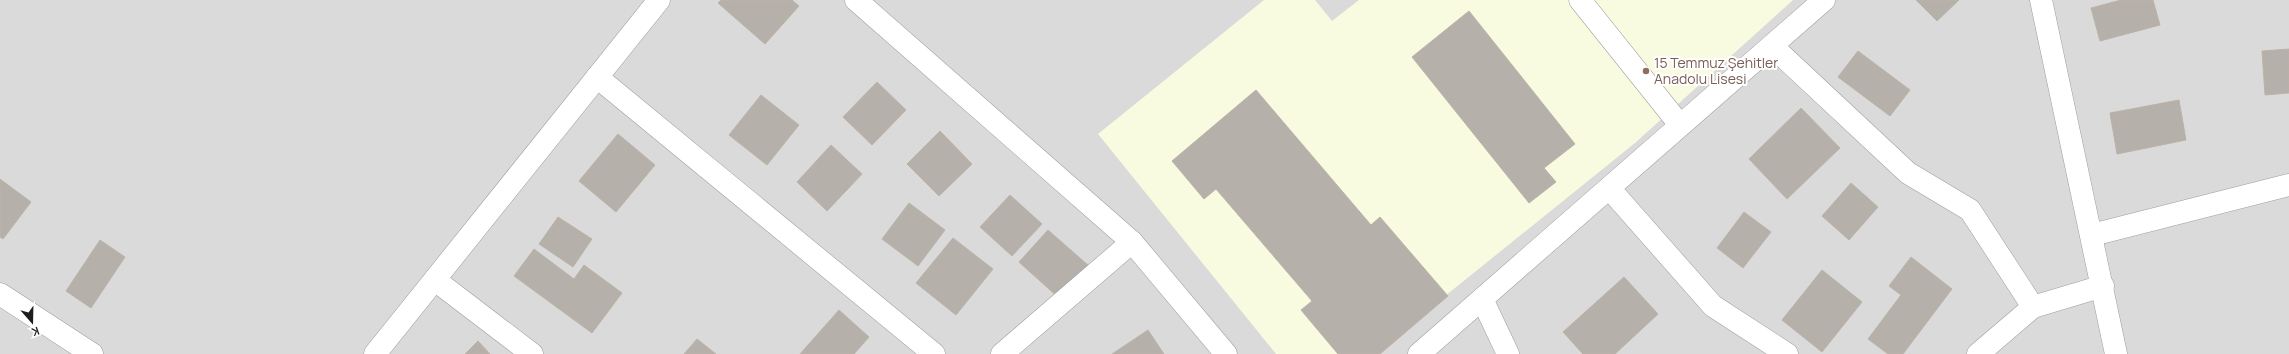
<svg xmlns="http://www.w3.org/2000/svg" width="2289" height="354" font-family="Manrope,sans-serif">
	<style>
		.residential { fill: #dbdada }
		.education { fill: #f8fbdf }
		.building { fill: #b6b0aa; stroke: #bcb3a8 }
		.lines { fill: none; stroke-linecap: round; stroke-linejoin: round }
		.minor-casing { stroke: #9e9e9e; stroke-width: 23 }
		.tertiary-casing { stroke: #9e9e9e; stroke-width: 23 }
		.minor { stroke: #fff; stroke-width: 22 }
		.tertiary { stroke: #fff; stroke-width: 22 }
		.education-dot { fill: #8d6e63; stroke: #fff; stroke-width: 1.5 }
		.labels { text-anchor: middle; stroke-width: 4; stroke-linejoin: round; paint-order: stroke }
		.education-label { font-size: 14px; fill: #785e54; stroke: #fff; text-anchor: start }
	</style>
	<rect width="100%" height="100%" fill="#edebe4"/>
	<rect class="residential" x="0" y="0" width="2289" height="354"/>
	<polygon class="education" points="1264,0 1315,0 1332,21 1359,0 1793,0 1635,143 1373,354 1276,354 1098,134"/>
	<g class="building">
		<polygon points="721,0 792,0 799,6 765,44 718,3"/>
		<polygon points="1916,0 1959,0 1937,21"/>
		<polygon points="2121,0 2153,0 2160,25 2100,41 2091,8"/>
		<polygon points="1469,11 1575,144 1544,168 1556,182 1529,203 1412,57"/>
		<polygon points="2289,49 2289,93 2265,95 2262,51"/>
		<polygon points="1858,51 1910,90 1890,116 1838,77"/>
		<polygon points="877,82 906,110 872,145 843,117"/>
		<polygon points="1256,90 1371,225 1380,217 1448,296 1380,354 1338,354 1301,310 1312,301 1216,189 1204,199 1172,161"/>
		<polygon points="761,95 799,125 767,165 729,135"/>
		<polygon points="2179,100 2186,140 2117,154 2110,113"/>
		<polygon points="1801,108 1840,148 1787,199 1749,159"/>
		<polygon points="940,131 972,164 939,196 907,164"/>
		<polygon points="618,134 655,165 616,212 579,181"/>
		<polygon points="831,145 862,174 827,211 797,182"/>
		<polygon points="0,179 31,202 3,239 0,237"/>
		<polygon points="1851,183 1878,207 1849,240 1822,216"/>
		<polygon points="1010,195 1042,224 1012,256 980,227"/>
		<polygon points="909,203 945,230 918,266 882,239"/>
		<polygon points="1744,212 1771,232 1743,268 1717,248"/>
		<polygon points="558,217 592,239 573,267 539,244"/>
		<polygon points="1048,230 1089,266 1060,299 1019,262"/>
		<polygon points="953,238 993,269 956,315 916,283"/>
		<polygon points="100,240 125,257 91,308 66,291"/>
		<polygon points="534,249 574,279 584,265 622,293 592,333 514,276"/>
		<polygon points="1911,257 1952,289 1903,354 1888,354 1868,339 1901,295 1889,286"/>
		<polygon points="1822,270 1862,302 1822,352 1782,320"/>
		<polygon points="1624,277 1658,314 1615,354 1583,354 1563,332"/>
		<polygon points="839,310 869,337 854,354 800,354"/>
		<polygon points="1148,330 1164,354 1112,354"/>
		<polygon points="697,339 716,354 684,354"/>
		<polygon points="478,341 490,354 465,354"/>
	</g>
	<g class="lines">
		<defs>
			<g id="minor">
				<polyline points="856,0 1132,242 1226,354"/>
				<polyline points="1580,0 1680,125"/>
				<polyline points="2041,0 2116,354"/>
				<polyline points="1772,46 1908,173 1970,210 2033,307"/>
				<polyline points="597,77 934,354"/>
				<polyline points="1609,188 1713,306 1787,354"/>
				<polyline points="2092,235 2289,185"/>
				<polyline points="435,280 532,354"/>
				<polyline points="0,294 92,354"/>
				<polyline points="1482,299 1508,354"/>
				<polyline points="375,354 659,0"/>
				<polyline points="1002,354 1132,242"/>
				<polyline points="1978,354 2033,307 2103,286"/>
			</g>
			<polyline id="tertiary" points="1419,354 1824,0"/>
		</defs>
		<use href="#minor" class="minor-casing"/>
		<use href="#tertiary" class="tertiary-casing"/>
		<use href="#minor" class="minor"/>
		<use href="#tertiary" class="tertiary"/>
	</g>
	<circle class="education-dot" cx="1646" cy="71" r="4"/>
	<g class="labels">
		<g class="education-label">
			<text x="1654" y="68">15 Temmuz Şehitler<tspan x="1654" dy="16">Anadolu Lisesi</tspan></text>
		</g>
	</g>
	<g transform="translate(32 322) rotate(160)" stroke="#ffffff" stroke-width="3" paint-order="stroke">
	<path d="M0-3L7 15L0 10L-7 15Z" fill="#1d1d1d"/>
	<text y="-6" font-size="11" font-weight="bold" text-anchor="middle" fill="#1d1d1d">K</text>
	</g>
</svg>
